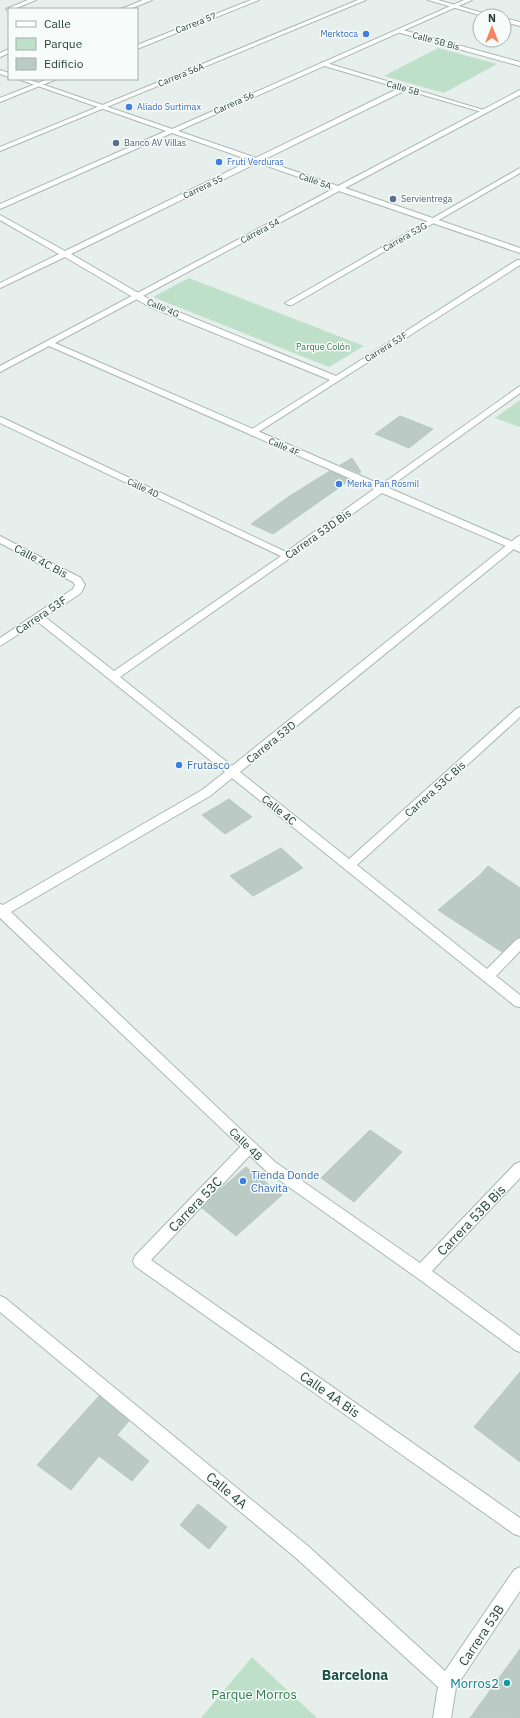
<svg xmlns="http://www.w3.org/2000/svg" width="520" height="1718" font-family="'IBM Plex Sans',sans-serif">
	<style>
		.green { fill: #bfe0c8 }
		.building { fill: #bbcac4; stroke: #b8c9c2 }
		.lines { fill: none; stroke-linecap: round; stroke-linejoin: round }
		.service-casing { stroke: #a8b8b2; stroke-width: 2 }
		.minor-casing { stroke: #a8b8b2; stroke-width: 2 }
		.tertiary-casing { stroke: #a8b8b2; stroke-width: 2 }
		.service { fill: #fff; fill-rule: evenodd }
		.minor { fill: #fff; fill-rule: evenodd }
		.tertiary { fill: #fff; fill-rule: evenodd }
		.shop-dot { fill: #3f7fe0; stroke: #f7fbf9; stroke-width: 1.5 }
		.service-dot { fill: #5c6f8a; stroke: #f7fbf9; stroke-width: 1.5 }
		.culture-dot { fill: #0f9aa8; stroke: #f7fbf9; stroke-width: 1.5 }
		.labels { text-anchor: middle; stroke-width: 3; stroke-linejoin: round; paint-order: stroke }
		.far-street-label { font-size: 9px; fill: #24423a; stroke: #f7fbf9 }
		.far-shop-label { font-size: 9px; fill: #366cbe; stroke: #f7fbf9; text-anchor: start }
		.far-service-label { font-size: 9px; fill: #4e5e75; stroke: #f7fbf9; text-anchor: start }
		.far-park-label { font-size: 9px; fill: #2d7a4b; stroke: #f7fbf9 }
		.street-label { font-size: 11px; fill: #24423a; stroke: #f7fbf9 }
		.shop-label { font-size: 11px; fill: #366cbe; stroke: #f7fbf9; text-anchor: start }
		.near-street-label { font-size: 13px; fill: #24423a; stroke: #f7fbf9 }
		.near-culture-label { font-size: 13px; fill: #0d838f; stroke: #f7fbf9; text-anchor: end }
		.near-park-label { font-size: 13px; fill: #2d7a4b; stroke: #f7fbf9 }
		.near-neighbourhood-label { font-size: 14px; font-weight: bold; fill: #1f5548; stroke: #f7fbf9 }
	</style>
	<rect width="100%" height="100%" fill="#e6efeb"/>
	<g class="green">
		<polygon points="438,48 497,64 444,93 384,76"/>
		<polygon points="189,278 364,346 329,367 153,297"/>
		<polygon points="520,400 520,427 495,418"/>
		<polygon points="252,1657 317,1718 201,1718"/>
	</g>
	<g class="building">
		<polygon points="400,416 433,429 409,448 375,434"/>
		<polygon points="352,458 361,472 359,473 340,465"/>
		<polygon points="330,471 350,480 273,534 251,524 288,497"/>
		<polygon points="229,799 252,817 225,834 202,815"/>
		<polygon points="281,848 303,868 253,896 230,876"/>
		<polygon points="488,866 520,888 520,937 515,939 502,952 438,910 480,875"/>
		<polygon points="370,1130 402,1152 354,1202 321,1178"/>
		<polygon points="246,1167 282,1195 236,1236 202,1208 215,1194"/>
		<polygon points="520,1372 520,1462 474,1427"/>
		<polygon points="99,1396 129,1421 117,1435 149,1461 132,1481 99,1456 71,1490 37,1465"/>
		<polygon points="198,1504 227,1527 209,1549 180,1525"/>
		<polygon points="520,1649 520,1718 470,1718"/>
	</g>
	<g class="lines">
		<defs>
			<polygon id="service" points="249,1141 254,1143 256,1147 254,1151 151,1260 520,1518 520,1536 514,1534 135,1266 133,1261 135,1256 244,1143"/>
			<g id="minor">
				<polygon points="28,0 36,0 14,9 9,9 9,11 6,9"/>
				<polygon points="143,0 152,0 130,9 121,9"/>
				<polygon points="251,0 259,0 137,49 137,45"/>
				<polygon points="358,0 366,0 0,151 0,147"/>
				<polygon points="428,0 438,0 493,16 483,16"/>
				<polygon points="504,18 520,22 520,26 504,22"/>
				<polygon points="399,29 520,62 520,66 397,32 396,31"/>
				<polygon points="9,49 9,53 0,57 0,53"/>
				<polygon points="323,62 487,111 482,112 406,90 71,254 154,302 336,376 517,260 520,260 520,265 252,436 248,433 249,431 330,380 148,306 65,257 0,288 0,283 59,254 0,220 0,215 65,251 399,88 321,65 321,63"/>
				<polygon points="48,79 57,79 0,102 0,98"/>
				<polygon points="520,168 520,173 292,305 289,305 285,303"/>
				<polygon points="520,386 520,393 384,491 378,491 376,489 378,487"/>
				<polygon points="0,536 81,578 85,585 81,593 45,617 114,671 284,554 290,554 292,556 290,558 120,677 232,766 517,537 520,536 520,544 240,772 349,859 516,709 520,707 520,717 357,865 487,969 516,940 520,938 520,951 496,976 520,995 520,1007 515,1006 232,778 210,796 11,912 275,1162 420,1263 515,1164 520,1162 520,1178 432,1271 520,1336 520,1352 515,1350 416,1277 265,1170 0,918 0,904 3,905 202,790 225,772 38,622 0,646 0,638 73,589 75,585 73,582 0,543"/>
				<polygon points="0,1296 5,1298 308,1546 445,1671 514,1570 520,1567 520,1591 456,1687 451,1718 433,1718 438,1687 296,1558 0,1312"/>
			</g>
			<g id="tertiary">
				<polygon points="464,0 472,0 178,131 338,186 520,90 520,95 345,188 520,248 520,253 339,191 55,343 520,545 520,552 382,493 290,558 287,559 0,423 0,417 3,418 286,552 374,489 49,346 0,372 0,366 333,189 172,133 0,209 0,204 166,131 18,79 27,79 172,129"/>
				<polygon points="0,70 9,73 9,77 0,74"/>
			</g>
		</defs>
		<use href="#service" class="service-casing"/>
		<use href="#minor" class="minor-casing"/>
		<use href="#tertiary" class="tertiary-casing"/>
		<use href="#service" class="service"/>
		<use href="#minor" class="minor"/>
		<use href="#tertiary" class="tertiary"/>
	</g>
	<g class="shop-dot">
		<circle cx="366" cy="34" r="4"/>
		<circle cx="129" cy="107" r="4"/>
		<circle cx="219" cy="162" r="4"/>
		<circle cx="339" cy="484" r="4"/>
		<circle cx="179" cy="765" r="4"/>
		<circle cx="243" cy="1181" r="4"/>
	</g>
	<g class="service-dot">
		<circle cx="116" cy="143" r="4"/>
		<circle cx="393" cy="199" r="4"/>
	</g>
	<circle class="culture-dot" cx="507" cy="1683" r="4"/>
	<g class="labels">
		<g class="far-street-label">
			<text transform="translate(196 23) rotate(-21)" y="3">Carrera 57</text>
			<text transform="translate(436 41) rotate(15)" y="3">Calle 5B Bis</text>
			<text transform="translate(181 75) rotate(-22)" y="3">Carrera 56A</text>
			<text transform="translate(403 88) rotate(16)" y="3">Calle 5B</text>
			<text transform="translate(234 103) rotate(-24)" y="3">Carrera 56</text>
			<text transform="translate(315 181) rotate(19)" y="3">Calle 5A</text>
			<text transform="translate(203 187) rotate(-26)" y="3">Carrera 55</text>
			<text transform="translate(260 231) rotate(-28)" y="3">Carrera 54</text>
			<text transform="translate(405 237) rotate(-30)" y="3">Carrera 53G</text>
			<text transform="translate(163 308) rotate(23)" y="3">Calle 4G</text>
			<text transform="translate(386 347) rotate(-32)" y="3">Carrera 53F</text>
			<text transform="translate(284 447) rotate(23)" y="3">Calle 4F</text>
			<text transform="translate(143 488) rotate(25)" y="3">Calle 4D</text>
		</g>
		<g class="far-shop-label">
			<text x="358" y="37" text-anchor="end">Merktoca</text>
			<text x="137" y="110">Aliado Surtimax</text>
			<text x="227" y="165">Fruti Verduras</text>
			<text x="347" y="487">Merka Pan Rosmil</text>
		</g>
		<g class="far-service-label">
			<text x="124" y="146">Banco AV Villas</text>
			<text x="401" y="202">Servientrega</text>
		</g>
		<g class="far-park-label">
			<text x="323" y="350">Parque Colón</text>
		</g>
		<g class="street-label">
			<text transform="translate(318 534) rotate(-35)" y="4">Carrera 53D Bis</text>
			<text transform="translate(41 561) rotate(28)" y="4">Calle 4C Bis</text>
			<text transform="translate(41 615) rotate(-34)" y="4">Carrera 53F</text>
			<text transform="translate(271 742) rotate(-39)" y="4">Carrera 53D</text>
			<text transform="translate(435 789) rotate(-42)" y="4">Carrera 53C Bis</text>
			<text transform="translate(279 810) rotate(39)" y="4">Calle 4C</text>
			<text transform="translate(246 1144) rotate(44)" y="4">Calle 4B</text>
		</g>
		<g class="shop-label">
			<text x="187" y="769">Frutasco</text>
			<text x="251" y="1179">Tienda Donde<tspan x="251" dy="13">Chavita</tspan></text>
		</g>
		<g class="near-street-label">
			<text transform="translate(195 1204) rotate(-46)" y="5">Carrera 53C</text>
			<text transform="translate(471 1220) rotate(-46)" y="5">Carrera 53B Bis</text>
			<text transform="translate(330 1394) rotate(35)" y="5">Calle 4A Bis</text>
			<text transform="translate(227 1490) rotate(40)" y="5">Calle 4A</text>
			<text transform="translate(481 1635) rotate(-56)" y="5">Carrera 53B</text>
		</g>
		<g class="near-culture-label">
			<text x="499" y="1688">Morros2</text>
		</g>
		<g class="near-park-label">
			<text x="254" y="1699">Parque Morros</text>
		</g>
		<g class="near-neighbourhood-label">
			<text x="355" y="1680">Barcelona</text>
		</g>
	</g>
	<rect x="8" y="8" width="130" height="72" fill="#f7fbf9" stroke="#a3b1ad"/>
	<rect x="16" y="21" width="20" height="6" fill="#ffffff" stroke="#a3b1ad"/>
	<text x="44" y="28" font-size="12" fill="#24423a">Calle</text>
	<rect x="16" y="38" width="20" height="12" fill="#bfe0c8" stroke="#a3b1ad"/>
	<text x="44" y="48" font-size="12" fill="#24423a">Parque</text>
	<rect x="16" y="58" width="20" height="12" fill="#bbcac4" stroke="#a3b1ad"/>
	<text x="44" y="68" font-size="12" fill="#24423a">Edificio</text>
	<g transform="translate(492 28)"><circle r="19" fill="#f7fbf9" stroke="#a3b1ad"/>
	<path d="M0-3L7 15L0 10L-7 15Z" fill="#f4845f"/>
	<text y="-6" font-size="11" font-weight="bold" text-anchor="middle" fill="#24423a">N</text>
	</g>
</svg>
